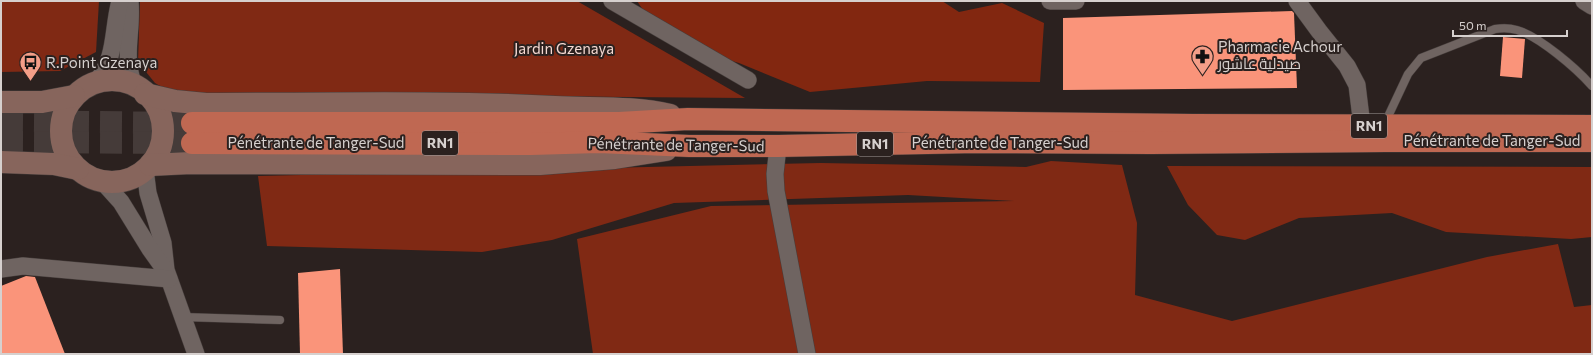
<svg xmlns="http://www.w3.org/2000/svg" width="1593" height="355" font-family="Commissioner,Cairo,sans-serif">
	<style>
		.green { fill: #802914 }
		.forest { fill: #822710 }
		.building { fill: #fa947a }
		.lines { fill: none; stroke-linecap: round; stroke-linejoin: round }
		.highway-tunnel { stroke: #453b39; stroke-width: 22; stroke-dasharray: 22 11; stroke-linecap: butt }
		.lane-casing { stroke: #463e3c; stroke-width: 9 }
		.street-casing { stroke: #463e3c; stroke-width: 18 }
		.secondary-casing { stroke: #463e3c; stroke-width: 23 }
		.highway-casing { stroke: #463e3c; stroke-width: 23 }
		.lane { stroke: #6f6461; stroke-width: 8 }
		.street { stroke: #6f6461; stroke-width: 17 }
		.secondary { stroke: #87655c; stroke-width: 22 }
		.highway { stroke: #bf6852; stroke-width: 22 }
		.labels { text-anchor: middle; stroke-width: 4; stroke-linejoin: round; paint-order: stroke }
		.shield { fill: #2b211f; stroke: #a39c9a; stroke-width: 1 }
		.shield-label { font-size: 14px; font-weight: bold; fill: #d6d0ce }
		.poi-label { font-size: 15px; fill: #d6d0ce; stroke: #2b211f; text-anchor: start }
		.park-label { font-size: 15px; fill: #f4d8d1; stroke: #2b211f }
		.street-label { font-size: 15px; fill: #d6d0ce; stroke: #2b211f }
	</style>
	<rect width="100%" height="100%" fill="#2b211f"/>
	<g class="green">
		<polygon points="1,1 99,1 96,52 60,71 1,72"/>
		<polygon points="140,1 577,1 745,98 172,93 155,83 138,62"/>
		<polygon points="1051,161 1122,165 1137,223 1135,295 1232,321 1487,257 1558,244 1574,307 1592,305 1592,354 593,354 577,239 711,206 1014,201 908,195 674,203 552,240 482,252 267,246 258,176 821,163 1026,167"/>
		<polygon points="1167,166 1592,167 1592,237 1571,239 1446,232 1392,213 1299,218 1245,240 1217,235 1188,205"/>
	</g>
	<polygon class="forest" points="637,1 942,1 959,12 1002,3 1044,23 1040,82 927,81 810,92 739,63 664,41"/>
	<g class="building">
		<polygon points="1292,11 1294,13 1297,88 1063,90 1063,18"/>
		<polygon points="1503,37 1525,39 1522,78 1500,76"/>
		<polygon points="340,269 343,354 300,354 298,273"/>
		<polygon points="26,276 35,277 65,354 1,354 1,286"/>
	</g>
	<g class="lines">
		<g class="highway-tunnel">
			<polyline points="1,121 192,123"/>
			<polyline points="1,142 192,143"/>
		</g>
		<defs>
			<g id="lane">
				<path d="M1384 125 1408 74 1421 58 1495 29C1502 28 1510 28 1517 30 1539 36 1577 69 1592 86"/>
				<polyline points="182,317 280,320"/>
			</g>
			<g id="street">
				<path d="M130 1C133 32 122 54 134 86"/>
				<polyline points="612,1 748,80"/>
				<polyline points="1050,1 1076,1"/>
				<polyline points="1297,1 1319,31 1347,66 1357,85 1362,126"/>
				<polyline points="1584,1 1592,6"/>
				<path d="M96 82C117 58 112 30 120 1"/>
				<polyline points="778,146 775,174 776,191 807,354"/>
				<polyline points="145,169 148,193 163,243 166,270 196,354"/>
				<polyline points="102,181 121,202 150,249 165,270"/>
				<polyline points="1,269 23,266 169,279"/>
			</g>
			<g id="secondary">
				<circle cx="112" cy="131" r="51"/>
				<path d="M145 94 175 101 206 104C322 104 439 101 555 107 593 109 633 106 670 115"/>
				<polyline points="1,102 42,102 74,96"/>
				<polyline points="1,162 54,164 78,169"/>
				<polyline points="150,165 191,163 540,164 615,158 666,150"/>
			</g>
			<g id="highway">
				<polyline points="192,123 619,123 688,119 1193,125 1592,126"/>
				<polyline points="192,143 531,144 599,142 689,146 778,146 977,142 1151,143 1386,141 1592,141"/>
			</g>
		</defs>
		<use href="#lane" class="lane-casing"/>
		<use href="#street" class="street-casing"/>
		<use href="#secondary" class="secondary-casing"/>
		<use href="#highway" class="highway-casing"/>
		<use href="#lane" class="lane"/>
		<use href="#street" class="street"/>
		<use href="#secondary" class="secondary"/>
		<use href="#highway" class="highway"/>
	</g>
	<defs>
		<symbol id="pharmacy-pin" viewBox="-11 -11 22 30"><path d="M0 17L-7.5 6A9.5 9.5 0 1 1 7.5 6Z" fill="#f49e88" stroke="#2b211f"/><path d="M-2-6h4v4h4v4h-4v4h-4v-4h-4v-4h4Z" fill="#111"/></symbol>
		<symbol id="bus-pin" viewBox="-11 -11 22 30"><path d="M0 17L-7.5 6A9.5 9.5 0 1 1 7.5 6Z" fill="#f49e88" stroke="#2b211f"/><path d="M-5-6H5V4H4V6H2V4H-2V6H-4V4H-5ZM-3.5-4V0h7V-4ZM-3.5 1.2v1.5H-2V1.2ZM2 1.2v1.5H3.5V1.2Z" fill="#111"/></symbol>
	</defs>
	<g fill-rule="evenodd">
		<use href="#pharmacy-pin" x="1190" y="44" width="25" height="34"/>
		<use href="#bus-pin" x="18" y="50" width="25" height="34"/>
	</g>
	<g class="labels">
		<g class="shield">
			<rect x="1351" y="114" width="36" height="24" rx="3"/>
			<rect x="422" y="131" width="36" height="24" rx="3"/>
			<rect x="857" y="132" width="36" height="24" rx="3"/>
		</g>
		<g class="shield-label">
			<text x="1369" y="131">RN1</text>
			<text x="440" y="148">RN1</text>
			<text x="875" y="149">RN1</text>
		</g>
		<g class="poi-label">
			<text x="1218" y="52">Pharmacie Achour<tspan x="1218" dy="17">صيدلية عاشور</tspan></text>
			<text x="46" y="68">R.Point Gzenaya</text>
		</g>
		<g class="park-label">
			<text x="564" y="54">Jardin Gzenaya</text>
		</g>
		<g class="street-label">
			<text x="1492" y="146">Pénétrante de Tanger-Sud</text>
			<text x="316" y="148">Pénétrante de Tanger-Sud</text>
			<text x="1000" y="148">Pénétrante de Tanger-Sud</text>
			<text transform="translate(676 145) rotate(1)" y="5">Pénétrante de Tanger-Sud</text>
		</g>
	</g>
	<rect width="1593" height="355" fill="none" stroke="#d6d0ce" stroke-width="4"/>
	<path d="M1453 30v6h114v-6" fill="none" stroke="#d6d0ce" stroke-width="2"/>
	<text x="1459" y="30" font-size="12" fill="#d6d0ce" stroke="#2b211f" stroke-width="3" paint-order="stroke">50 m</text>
</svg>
